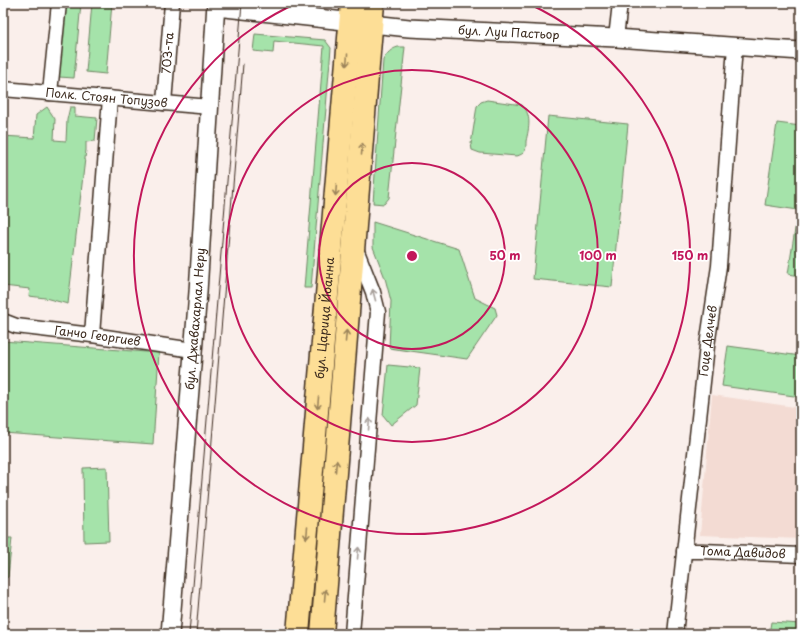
<svg xmlns="http://www.w3.org/2000/svg" width="804" height="637" font-family="'Playpen Sans',sans-serif">
	<style>
		.built { fill: #f3dbd3 }
		.green { fill: #a5e3aa; stroke: #708664 }
		.lines { fill: none; stroke-linecap: round; stroke-linejoin: round }
		.minor-casing { stroke: #3b2a1e; stroke-width: 17 }
		.tertiary-casing { stroke: #3b2a1e; stroke-width: 20 }
		.primary-casing { stroke: #3b2a1e; stroke-width: 25 }
		.minor { stroke: #fff; stroke-width: 14 }
		.tertiary { stroke: #fff; stroke-width: 17 }
		.primary { stroke: #fdde96; stroke-width: 22 }
		.tram { stroke: #3b2a1e; stroke-width: 1 }
		.oneway { stroke: #9c845a }
		.oneway2 { stroke: #a79f9a }
		.ring { fill: none; stroke: #c2185b; stroke-width: 2 }
		.labels { text-anchor: middle; stroke-width: 3.5; stroke-linejoin: round; paint-order: stroke }
		.street-label { font-size: 12px; fill: #3b2a1e; stroke: #fff }
		.centre { fill: #c2185b; stroke: #fff; stroke-width: 2 }
		.ring-label { font-size: 12px; text-anchor: middle; font-weight: bold; fill: #c2185b; stroke: #fff; stroke-width: 3.5; stroke-linejoin: round; paint-order: stroke }
	</style>
	<rect width="100%" height="100%" fill="#faefeb"/>
	<filter id="ink" filterUnits="userSpaceOnUse"><feTurbulence type="fractalNoise" baseFrequency=".025" numOctaves="2"/><feDisplacementMap in="SourceGraphic" scale="8" xChannelSelector="R" yChannelSelector="G"/><feConvolveMatrix kernelMatrix="1 2 1 2 8 2 1 2 1" color-interpolation-filters="sRGB"/></filter>
	<g filter="url(#ink)">
		<polygon class="built" points="712,395 801,408 801,539 700,535"/>
		<g class="green">
			<polygon points="65,3 81,3 74,78 59,77"/>
			<polygon points="92,3 112,3 106,74 86,72"/>
			<polygon points="255,34 325,40 331,48 311,288 304,288 324,46 274,41 273,53 253,51"/>
			<path d="M398 47H405L389 198 384 204 373 203 383 60C387 53 391 49 398 47Z"/>
			<path d="M487 100 522 105C532 115 529 128 526 141 526 144 526 148 525 151 523 154 520 155 517 156L480 153 472 150 471 144 477 106 481 102Z"/>
			<polygon points="47,107 55,119 54,140 66,141 67,120 70,107 75,107 75,116 97,118 95,141 86,142 86,150 68,304 45,298 29,296 30,289 3,286 3,136 34,138 36,115"/>
			<polygon points="548,116 628,124 612,287 533,279"/>
			<polygon points="777,123 801,126 801,276 788,274 798,210 765,205"/>
			<polygon points="373,222 459,249 475,298 495,308 497,315 467,359 389,348 391,301 385,278 373,247"/>
			<polygon points="3,341 159,353 153,444 3,433"/>
			<polygon points="728,346 801,356 801,397 722,386"/>
			<polygon points="388,365 420,368 416,405 391,425 383,415"/>
			<polygon points="107,467 109,541 84,542 83,468"/>
			<polygon points="3,538 12,538 8,577 3,579"/>
			<polygon points="771,622 801,624 801,634 769,634"/>
		</g>
		<g class="lines">
			<defs>
				<g id="minor">
					<polyline points="616,38 620,3"/>
					<path id="s1" d="M3 89 210 107"/>
					<polyline points="50,93 59,3"/>
					<path id="s2" d="M164 103 172 3"/>
					<path id="s3" d="M3 321 16 326 92 335 193 350"/>
					<polyline points="92,335 110,98"/>
					<path id="s4" d="M684 551H702L801 555"/>
					<polyline points="352,634 378,312 373,292 356,249"/>
					<path id="s5" d="M675 634 707 346 719 266 735 46"/>
				</g>
				<g id="tertiary">
					<path id="s6" d="M216 7 409 28 616 38 801 51"/>
					<path id="s7" d="M170 634 198 292 216 3"/>
				</g>
				<g id="primary">
					<path id="s8" d="M298 634 352 3"/>
					<polyline points="322,634 373,3"/>
				</g>
			</defs>
			<use href="#minor" class="minor-casing"/>
			<use href="#tertiary" class="tertiary-casing"/>
			<use href="#primary" class="primary-casing"/>
			<use href="#minor" class="minor"/>
			<use href="#tertiary" class="tertiary"/>
			<use href="#primary" class="primary"/>
			<g class="tram">
				<polyline points="189,634 242,3"/>
				<polyline points="196,634 243,64"/>
			</g>
		</g>
		<defs><path id="oneway-shaft" d="M-6 0H5M1.5-3L5.5 0L1.5 3" fill="none" stroke-width="1.6" stroke-linecap="round" stroke-linejoin="round"/></defs>
		<g class="oneway">
			<use href="#oneway-shaft" transform="translate(347 60) rotate(95)"/>
			<use href="#oneway-shaft" transform="translate(362 149) rotate(-85)"/>
			<use href="#oneway-shaft" transform="translate(336 190) rotate(95)"/>
			<use href="#oneway-shaft" transform="translate(346 336) rotate(-85)"/>
			<use href="#oneway-shaft" transform="translate(318 403) rotate(95)"/>
			<use href="#oneway-shaft" transform="translate(336 466) rotate(-85)"/>
			<use href="#oneway-shaft" transform="translate(307 533) rotate(95)"/>
			<use href="#oneway-shaft" transform="translate(325 595) rotate(-85)"/>
		</g>
		<g class="oneway2">
			<use href="#oneway-shaft" transform="translate(374 295) rotate(-105)"/>
			<use href="#oneway-shaft" transform="translate(369 424) rotate(-85)"/>
			<use href="#oneway-shaft" transform="translate(358 553) rotate(-85)"/>
		</g>
	</g>
	<g class="ring">
		<circle cx="412" cy="256" r="93"/>
		<circle cx="412" cy="256" r="186"/>
		<path d="M527 3A278 278 0 1 1 297 3"/>
	</g>
	<g class="labels">
		<g class="street-label">
			<text dy="4" stroke="none"><textPath href="#s6" startOffset="294">бул. Луи Пастьор</textPath></text>
			<text dy="4" stroke="none"><textPath href="#s2" startOffset="50">703-та</textPath></text>
			<text dy="4" stroke="none"><textPath href="#s1" startOffset="104">Полк. Стоян Топузов</textPath></text>
			<text dy="4" stroke="none"><textPath href="#s8" startOffset="317">бул. Царица Йоанна</textPath></text>
			<text dy="4" stroke="none"><textPath href="#s7" startOffset="316">бул. Джавахарлал Неру</textPath></text>
			<text dy="4" stroke="none"><textPath href="#s3" startOffset="96">Ганчо Георгиев</textPath></text>
			<text dy="4" stroke="none"><textPath href="#s5" startOffset="295">Гоце Делчев</textPath></text>
			<text dy="4" stroke="none"><textPath href="#s4" startOffset="59">Тома Давидов</textPath></text>
		</g>
	</g>
	<circle cx="412" cy="256" r="6" class="centre"/>
	<g class="ring-label">
		<text x="505" y="260">50 m</text>
		<text x="598" y="260">100 m</text>
		<text x="690" y="260">150 m</text>
	</g>
	<rect width="804" height="637" fill="none" stroke="#fff" stroke-width="16"/>
	<rect x="8" y="8" width="788" height="621" fill="none" stroke="#3b2a1e" stroke-width="1.5" filter="url(#ink)"/>
</svg>
